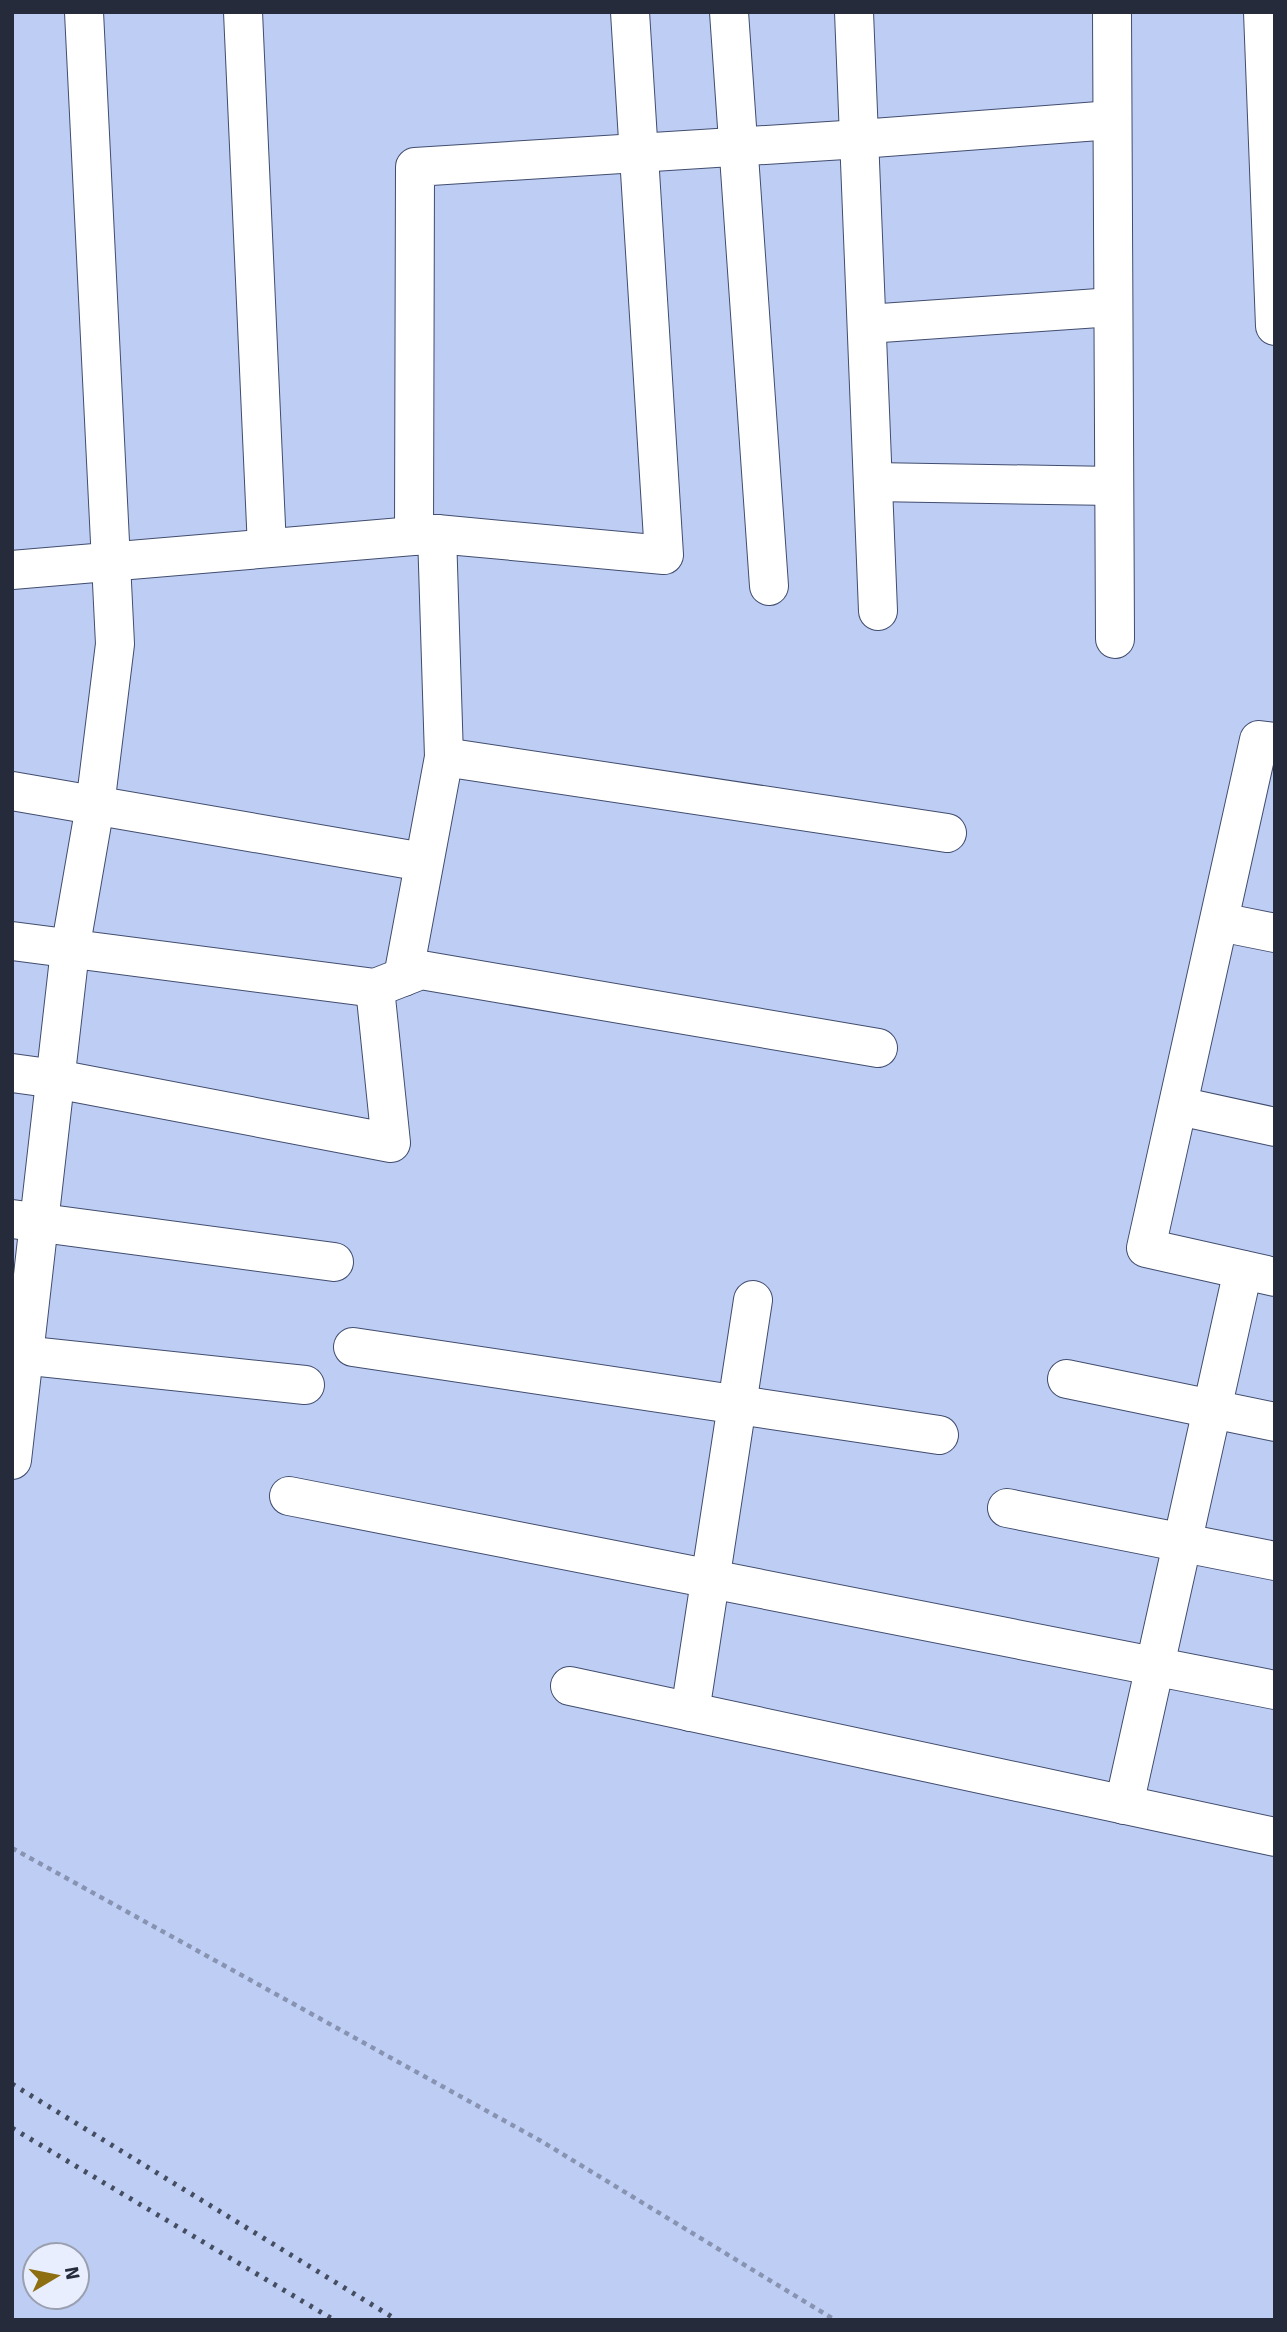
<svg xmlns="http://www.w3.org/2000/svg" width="1287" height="2332" font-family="Signika,sans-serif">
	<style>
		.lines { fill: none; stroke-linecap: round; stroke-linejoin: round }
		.minor-casing { stroke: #414d6e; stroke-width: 40 }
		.path { stroke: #8793b1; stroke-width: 4.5; stroke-dasharray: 5 5; stroke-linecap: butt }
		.minor { stroke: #fff; stroke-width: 38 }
		.rail { stroke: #454d61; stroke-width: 5; stroke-dasharray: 3.5 7; stroke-linecap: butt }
	</style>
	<rect width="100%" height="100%" fill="#becdf4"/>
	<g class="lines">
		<defs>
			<g id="minor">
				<polyline points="243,12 267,548"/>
				<polyline points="729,12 769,586"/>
				<polyline points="854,12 878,611"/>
				<polyline points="1112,12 1115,639"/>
				<polyline points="1263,12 1275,326"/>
				<polyline points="867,324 1113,307"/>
				<polyline points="873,482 1114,486"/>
				<polyline points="414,536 415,167 860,139 1112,120"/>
				<polyline points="12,570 437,534 664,555 630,12"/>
				<polyline points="1275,742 1259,740 1146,1248 1275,1277"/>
				<polyline points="444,757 947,833"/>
				<polyline points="12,791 423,862"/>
				<polyline points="1220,922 1275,933"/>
				<polyline points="12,941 375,988 421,970 878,1048"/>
				<polyline points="403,977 444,757 437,534"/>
				<polyline points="12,1073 56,1079 391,1143 375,988"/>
				<polyline points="1179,1106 1275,1127"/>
				<polyline points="12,1219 334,1262"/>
				<polyline points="353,1347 939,1435"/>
				<polyline points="12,1354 305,1385"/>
				<polyline points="1067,1379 1275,1422"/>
				<polyline points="12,1460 70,950 95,806 115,644 84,12"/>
				<polyline points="289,1496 1275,1690"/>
				<polyline points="1007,1508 1275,1561"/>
				<polyline points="570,1686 1275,1837"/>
				<polyline points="690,1712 753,1300"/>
				<polyline points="1124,1805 1243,1270"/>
			</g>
		</defs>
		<use href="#minor" class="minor-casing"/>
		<polyline class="path" points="12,1848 541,2141 835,2320"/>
		<use href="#minor" class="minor"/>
		<g class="rail">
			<polyline points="12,2084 397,2320"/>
			<polyline points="12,2128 334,2320"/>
		</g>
	</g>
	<rect width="1287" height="2332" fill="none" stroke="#252b3a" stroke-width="28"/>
	<g transform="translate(56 2276) rotate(80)"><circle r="33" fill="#e8eefe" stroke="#9aa0b0" stroke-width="2"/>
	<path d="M0-5L12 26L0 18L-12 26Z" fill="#8d6e10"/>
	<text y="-10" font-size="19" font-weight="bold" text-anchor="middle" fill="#252b3a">N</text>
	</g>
</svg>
